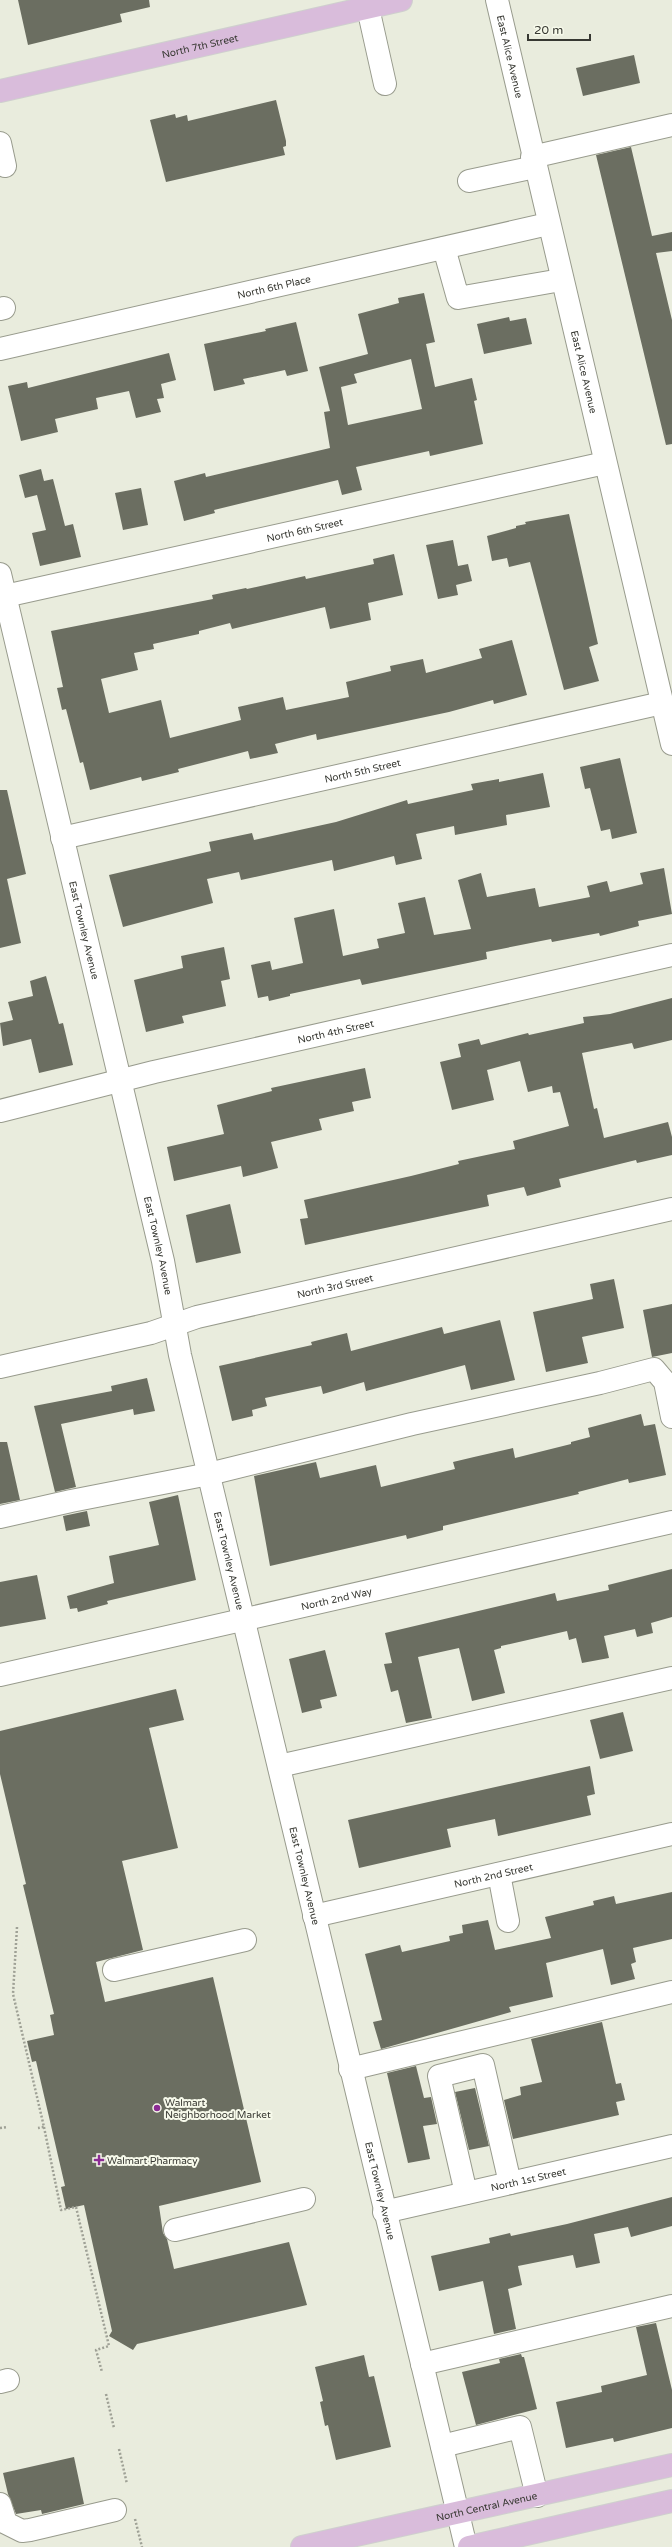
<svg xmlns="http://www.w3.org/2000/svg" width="672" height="2547" font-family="'Varela Round',sans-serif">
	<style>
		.building { fill: #6b6e61; fill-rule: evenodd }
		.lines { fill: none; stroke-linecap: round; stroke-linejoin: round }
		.minor-casing { stroke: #989b8d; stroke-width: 24 }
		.major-casing { stroke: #cfcfce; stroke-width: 24 }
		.path { stroke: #9fa196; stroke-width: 2.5; stroke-dasharray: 2 2; stroke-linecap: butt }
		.minor { stroke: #fff; stroke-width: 22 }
		.major { stroke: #d9bcdb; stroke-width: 22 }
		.poi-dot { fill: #8b2b94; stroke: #f6f9ea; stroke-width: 1.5 }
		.labels { text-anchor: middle; stroke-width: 4; stroke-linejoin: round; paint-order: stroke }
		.street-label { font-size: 10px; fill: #373832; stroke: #f6f9ea }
		.poi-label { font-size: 10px; fill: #373832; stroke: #f6f9ea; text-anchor: start }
	</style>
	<rect width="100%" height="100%" fill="#e9ecdd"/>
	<g class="building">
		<polygon points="18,0 149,0 150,7 120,14 122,22 28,45"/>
		<polygon points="634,55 640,83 583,96 576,68"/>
		<polygon points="276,100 286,141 286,146 283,147 285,155 166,182 150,120 175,114 176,118 187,115 188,121"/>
		<polygon points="631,147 652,236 672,232 672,251 656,253 672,320 672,444 666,445 596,155"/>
		<path d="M424 293 435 342 426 344 435 387 472 378 477 400 474 401 483 444 430 456 429 451 356 467 362 490 342 495 338 480 214 510 215 513 184 521 174 481 205 473 206 477 330 448 324 412 330 411 319 367 368 354 358 314 399 303 398 298ZM411 359 422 409 348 425 341 387 357 383 354 374Z"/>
		<polygon points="509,317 510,321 526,318 532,344 484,354 477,324"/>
		<polygon points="296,322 308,371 287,376 285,370 243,379 245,384 214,391 204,344 266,331 265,329"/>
		<polygon points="169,353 176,380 161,384 164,398 157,399 161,412 136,418 129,391 96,398 98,409 55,419 58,432 21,441 8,386 27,382 28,388"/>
		<polygon points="41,469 44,481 53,479 65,526 73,524 81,557 40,566 32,533 46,530 37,495 25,498 19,475"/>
		<polygon points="141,488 148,525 123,530 115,493"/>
		<polygon points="569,514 598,644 589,647 599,681 564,690 530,562 509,567 507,558 492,561 487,536 516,528 516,526 526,524 525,522"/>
		<polygon points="453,540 458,566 468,564 472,581 456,585 458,595 438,599 426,545"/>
		<polygon points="394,554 403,595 368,603 371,620 330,629 325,607 232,629 230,623 199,631 199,634 153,644 154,649 134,653 138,670 101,679 109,713 161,700 170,738 241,720 238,707 283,697 286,710 349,697 346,682 391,671 390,666 423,659 426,673 482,658 479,649 512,640 527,695 494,704 493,700 449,712 317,740 316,734 275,744 278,753 250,759 248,751 178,769 179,772 142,781 141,777 90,790 83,762 80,763 66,709 62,710 57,688 63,687 51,631 213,599 212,595 246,588 247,589 305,576 306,579 374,564 373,559"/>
		<polygon points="620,758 637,833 612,839 610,829 601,831 590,788 585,789 580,767"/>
		<polygon points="543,773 550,807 506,815 507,825 455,835 454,826 416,834 422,859 396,865 394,856 334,871 332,860 241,880 239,872 207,879 213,903 123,927 109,875 211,851 209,842 252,833 254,840 336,822 407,800 408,804 473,790 471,784 499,779 499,782"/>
		<polygon points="0,790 7,790 26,874 7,879 21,943 0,948"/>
		<polygon points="664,868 672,914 638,921 639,926 600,936 599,933 552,942 551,939 486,952 487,959 362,985 360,979 290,994 290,996 269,1001 268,996 258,998 251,965 270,961 272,970 303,963 294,918 334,909 343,956 379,948 377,939 405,933 398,903 425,897 434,935 471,929 458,880 481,873 487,897 535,888 539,907 590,897 587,886 607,881 610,892 643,884 640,873"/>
		<polygon points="224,947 230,979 221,981 226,1006 182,1016 184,1023 146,1032 134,980 183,968 181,956"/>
		<polygon points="46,976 59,1024 63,1023 73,1065 39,1073 31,1039 3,1046 0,1023 13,1020 8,1002 33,996 30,981"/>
		<polygon points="672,998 672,1040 634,1049 632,1043 582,1053 594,1109 597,1108 604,1138 668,1122 672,1137 672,1155 637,1163 636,1160 559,1179 561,1187 527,1196 524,1187 487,1195 489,1206 305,1245 300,1219 308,1218 304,1200 411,1176 459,1164 458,1161 515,1149 513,1141 569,1126 560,1092 553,1093 552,1086 528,1092 520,1061 487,1070 494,1100 452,1110 440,1062 461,1057 458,1044 479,1039 481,1045 528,1033 529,1035 584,1023 583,1017 610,1014"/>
		<polygon points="365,1068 371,1098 352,1102 354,1111 319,1119 322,1130 271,1142 278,1168 243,1177 241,1166 174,1181 167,1147 224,1134 217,1105 272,1091 271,1088"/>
		<polygon points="230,1204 241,1253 196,1263 186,1215"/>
		<polygon points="614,1279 624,1328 582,1337 588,1363 546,1372 533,1312 593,1299 590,1284"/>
		<polygon points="672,1304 672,1353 652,1357 643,1310"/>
		<polygon points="500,1320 515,1380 471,1390 465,1365 366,1391 364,1382 323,1394 321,1386 265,1398 267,1406 252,1410 253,1416 232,1421 219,1366 312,1345 311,1342 347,1333 351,1351 442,1327 444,1334"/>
		<polygon points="147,1378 155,1411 134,1415 133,1409 61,1424 76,1487 55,1492 34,1406 112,1391 111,1386"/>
		<polygon points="641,1414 644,1426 655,1424 666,1475 629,1483 628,1479 578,1492 579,1494 443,1526 443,1530 407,1539 406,1535 270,1566 254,1476 316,1462 320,1478 376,1465 381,1487 455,1469 453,1462 474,1457 513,1448 515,1458 571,1444 571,1442 590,1437 588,1428"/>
		<polygon points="0,1442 7,1442 20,1500 0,1504"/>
		<polygon points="178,1495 196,1580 107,1601 108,1604 78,1612 77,1608 70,1609 67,1596 114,1583 109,1556 159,1545 149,1502"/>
		<polygon points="87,1511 90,1526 66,1531 63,1516"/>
		<polygon points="672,1569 672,1617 651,1623 653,1633 637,1637 635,1629 604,1636 609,1658 582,1663 576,1638 569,1640 567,1631 501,1646 501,1648 494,1650 505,1693 472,1701 459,1648 418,1657 432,1718 406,1723 398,1690 391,1692 384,1664 392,1663 385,1633 555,1593 557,1601 609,1590 608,1585"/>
		<polygon points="37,1575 46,1619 0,1627 0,1582"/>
		<polygon points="325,1650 337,1696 320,1700 322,1708 302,1713 289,1659"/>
		<polygon points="176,1689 184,1720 149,1728 178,1848 122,1861 143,1950 96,1962 105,2002 213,1977 261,2182 159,2206 163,2233 167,2239 174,2269 289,2242 307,2305 137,2344 133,2350 109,2336 112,2331 84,2205 66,2209 61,2187 65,2186 36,2061 32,2062 27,2041 54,2035 50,2015 54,2014 23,1885 26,1884 0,1774 0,1731"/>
		<polygon points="623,1712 633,1751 600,1759 590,1720"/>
		<polygon points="590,1766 595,1794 587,1796 591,1815 498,1836 495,1819 447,1829 451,1847 359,1868 348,1820"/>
		<polygon points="672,1892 672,1939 633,1948 636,1962 631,1964 635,1979 611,1985 603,1949 546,1963 553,1997 509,2007 511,2012 381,2049 373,2022 382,2020 365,1954 400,1945 402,1952 450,1941 449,1936 463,1933 462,1925 488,1920 495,1950 551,1938 545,1917 594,1905 593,1901 614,1896 616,1904"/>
		<polygon points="602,2022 616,2084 621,2083 625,2100 616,2102 619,2115 513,2139 504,2100 521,2095 520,2087 542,2082 531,2039"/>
		<polygon points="416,2066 424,2098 431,2097 437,2124 423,2126 430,2159 408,2163 387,2073"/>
		<polygon points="475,2088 489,2146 469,2150 455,2092"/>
		<polygon points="672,2197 672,2226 631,2237 628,2227 594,2234 600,2263 576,2268 573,2255 518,2266 522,2285 508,2289 516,2329 494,2334 483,2281 439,2291 431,2256 490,2243 489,2238 510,2233 511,2236 567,2224"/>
		<polygon points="656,2323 672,2390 672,2428 614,2442 613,2438 566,2448 556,2402 602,2392 601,2386 647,2375 636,2327"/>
		<polygon points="521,2354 522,2357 524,2357 537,2409 476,2425 462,2372 500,2363 499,2359"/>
		<polygon points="364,2355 369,2377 374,2376 391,2447 336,2460 328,2425 325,2426 320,2402 323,2401 315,2367"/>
		<polygon points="74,2457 84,2504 42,2514 41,2510 16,2514 8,2494 3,2473"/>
	</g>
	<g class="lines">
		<defs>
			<g id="minor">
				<path id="s1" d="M497 0 672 744"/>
				<polyline points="368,8 385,84"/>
				<polyline points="0,143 5,166"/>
				<polyline points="532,157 672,125"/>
				<polyline points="469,181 535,167"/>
				<polyline points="444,248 458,298 561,280"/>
				<polyline points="0,309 4,308"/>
				<path id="s2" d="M0 349 548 224"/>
				<path id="s3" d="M0 574 163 1261 180 1355 466 2547"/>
				<path id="s4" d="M5 596 605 463"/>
				<path id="s5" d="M62 838 662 703"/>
				<path id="s6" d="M0 1111 154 1072 672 955"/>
				<path id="s7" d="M0 1367 151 1333 197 1317 672 1209"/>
				<polyline points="0,1517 71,1501 209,1474 412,1424 600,1383 654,1369 665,1382 672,1417"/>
				<path id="s8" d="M0 1675 672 1522"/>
				<polyline points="279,1766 672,1678"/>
				<polyline points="499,1874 508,1921"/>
				<path id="s9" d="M314 1916 672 1834"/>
				<polyline points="114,1970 245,1940"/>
				<polyline points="350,2069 672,1992"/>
				<polyline points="466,2193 439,2076 483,2065 510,2183"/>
				<path id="s10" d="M384 2212 672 2146"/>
				<polyline points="175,2230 304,2199"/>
				<polyline points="422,2364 672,2306"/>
				<polyline points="0,2382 8,2380"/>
				<polyline points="442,2446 520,2427 537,2496"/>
				<polyline points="0,2504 6,2523 22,2531 30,2530 115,2510"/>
			</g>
			<g id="major">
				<path id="s11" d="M0 91 401 0"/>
				<path id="s12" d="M302 2547 672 2465"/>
				<polyline points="469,2547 672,2501"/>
			</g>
		</defs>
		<use href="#minor" class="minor-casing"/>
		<use href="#major" class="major-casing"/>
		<g class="path">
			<polyline points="17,1927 13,1994 44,2127 38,2128"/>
			<polyline points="44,2127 61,2210 76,2207 109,2346 96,2350 102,2372"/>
			<polyline points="0,2128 7,2127"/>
			<polyline points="106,2394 114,2428"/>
			<polyline points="119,2449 127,2484"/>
			<polyline points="135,2519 142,2547"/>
		</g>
		<use href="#minor" class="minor"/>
		<use href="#major" class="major"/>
	</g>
	<g class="poi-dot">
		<circle cx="157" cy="2108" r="4"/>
		<path d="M97 2154h4v4h4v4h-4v4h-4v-4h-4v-4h4z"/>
	</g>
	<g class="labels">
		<g class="street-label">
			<text dy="4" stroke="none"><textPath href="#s11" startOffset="205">North 7th Street</textPath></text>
			<text dy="4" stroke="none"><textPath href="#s1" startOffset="58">East Alice Avenue</textPath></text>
			<text dy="4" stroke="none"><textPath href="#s2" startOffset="281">North 6th Place</textPath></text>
			<text dy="4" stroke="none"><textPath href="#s1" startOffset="382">East Alice Avenue</textPath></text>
			<text dy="4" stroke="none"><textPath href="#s4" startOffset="307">North 6th Street</textPath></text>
			<text dy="4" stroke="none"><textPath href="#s5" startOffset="308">North 5th Street</textPath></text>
			<text dy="4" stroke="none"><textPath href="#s3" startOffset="366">East Townley Avenue</textPath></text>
			<text dy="4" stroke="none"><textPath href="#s6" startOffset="345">North 4th Street</textPath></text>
			<text dy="4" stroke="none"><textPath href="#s3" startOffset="690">East Townley Avenue</textPath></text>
			<text dy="4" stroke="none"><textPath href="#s7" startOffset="345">North 3rd Street</textPath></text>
			<text dy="4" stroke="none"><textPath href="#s3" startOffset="1013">East Townley Avenue</textPath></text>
			<text dy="4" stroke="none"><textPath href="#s8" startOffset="345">North 2nd Way</textPath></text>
			<text dy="4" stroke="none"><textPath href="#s9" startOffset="184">North 2nd Street</textPath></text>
			<text dy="4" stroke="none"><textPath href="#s3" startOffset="1337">East Townley Avenue</textPath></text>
			<text dy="4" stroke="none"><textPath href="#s10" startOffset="148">North 1st Street</textPath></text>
			<text dy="4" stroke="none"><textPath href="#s3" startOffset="1661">East Townley Avenue</textPath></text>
			<text dy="4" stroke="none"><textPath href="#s12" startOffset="189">North Central Avenue</textPath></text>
		</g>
		<g class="poi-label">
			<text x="165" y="2106">Walmart<tspan x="165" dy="12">Neighborhood Market</tspan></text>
			<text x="107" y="2164">Walmart Pharmacy</text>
		</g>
	</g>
	<path d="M528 34v6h62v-6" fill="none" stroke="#373832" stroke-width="2"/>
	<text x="534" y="34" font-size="12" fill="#373832" stroke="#f6f9ea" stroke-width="3" paint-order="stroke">20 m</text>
</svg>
